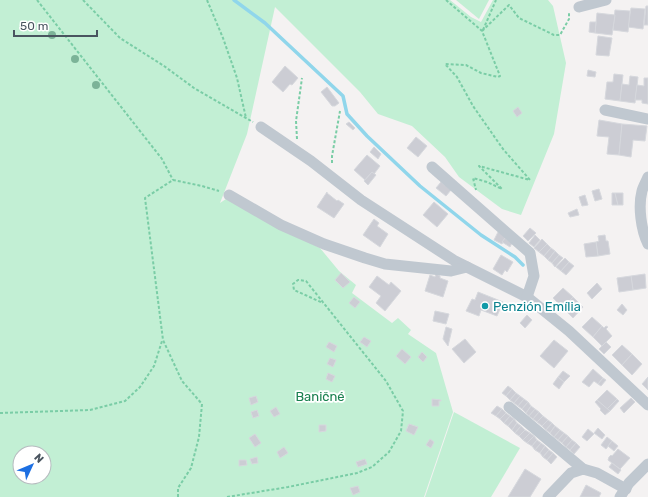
<svg xmlns="http://www.w3.org/2000/svg" width="648" height="497" font-family="Rubik,sans-serif">
	<style>
		.green { fill: #c2efd4; fill-rule: evenodd }
		.lines { fill: none; stroke-linecap: round; stroke-linejoin: round }
		.stream { stroke: #90d6eb; stroke-width: 3.5 }
		.building { fill: #cccdd4; stroke: #d6d8dd }
		.path { stroke: #7acda6; stroke-width: 2; stroke-dasharray: 3 2; stroke-linecap: butt }
		.street { stroke: #c0c8d0; stroke-width: 11 }
		.tree { fill: #7cb398 }
		.culture-dot { fill: #0f9aa8; stroke: #fff; stroke-width: 1.5 }
		.labels { text-anchor: middle; stroke-width: 3.5; stroke-linejoin: round; paint-order: stroke }
		.culture-label { font-size: 13px; fill: #0d838f; stroke: #fff; text-anchor: start }
		.park-label { font-size: 13px; fill: #1a804f; stroke: #fff }
	</style>
	<rect width="100%" height="100%" fill="#f4f2f2"/>
	<g class="green">
		<path d="M0 0H450L471 17 481 22 493 0H548L553 6 566 63 554 134 521 215 502 209 459 177 445 157 412 126 378 114 360 92 275 7 247 134 220 203 226 199 320 248 339 271 356 285 352 293 392 323 398 318 411 330 408 334 436 353 453 412 424 497H0ZM20 453H44V477H20Z"/>
		<polygon points="456,0 489,0 479,19"/>
		<polygon points="454,412 520,448 491,497 425,497"/>
	</g>
	<g class="lines">
		<polyline class="stream" points="234,0 265,23 343,96 347,114 367,136 420,186 481,235 515,257 523,265"/>
	</g>
	<g class="building">
		<polygon points="646,6 648,6 648,25 644,25"/>
		<polygon points="631,8 645,9 643,29 628,27"/>
		<polygon points="615,10 630,11 628,32 613,30"/>
		<polygon points="597,13 615,15 612,35 595,33"/>
		<polygon points="590,22 596,22 595,33 589,32"/>
		<polygon points="598,36 612,38 609,56 596,55"/>
		<polygon points="285,66 298,78 292,85 290,84 283,92 272,82"/>
		<polygon points="588,70 596,72 595,77 587,76"/>
		<polygon points="614,74 623,75 620,101 605,99 607,82 613,82"/>
		<polygon points="630,76 638,77 635,103 620,101 622,84 629,85"/>
		<polygon points="644,78 648,78 648,104 642,103 642,100 635,100 637,85 644,86"/>
		<polygon points="327,87 339,103 335,106 332,106 321,92"/>
		<polygon points="518,107 522,113 517,117 513,111"/>
		<polygon points="599,120 622,124 619,155 607,154 609,137 597,136"/>
		<polygon points="349,122 355,128 353,130 346,124"/>
		<polygon points="622,124 647,126 645,141 633,140 631,157 619,155"/>
		<polygon points="416,137 427,146 418,157 407,148"/>
		<polygon points="374,147 381,154 378,159 370,152"/>
		<polygon points="367,155 380,166 374,174 372,172 365,180 354,170"/>
		<polygon points="372,172 376,175 368,185 364,181"/>
		<polygon points="441,182 451,190 446,196 436,188"/>
		<polygon points="599,189 602,199 595,201 592,191"/>
		<polygon points="327,192 327,193 337,201 338,200 344,204 334,218 317,207"/>
		<polygon points="612,193 615,193 618,205 612,205"/>
		<polygon points="615,193 623,193 623,205 618,205"/>
		<polygon points="585,195 588,205 582,206 579,197"/>
		<polygon points="434,202 448,214 437,227 423,215"/>
		<polygon points="577,209 579,215 570,217 568,213"/>
		<polygon points="374,219 379,223 377,226 388,234 380,247 363,235"/>
		<polygon points="530,228 536,233 528,241 523,236"/>
		<polygon points="498,232 506,236 502,244 494,240"/>
		<polygon points="535,235 540,240 534,247 529,243"/>
		<polygon points="605,235 606,241 608,241 610,254 598,256 596,242 599,241 598,236"/>
		<polygon points="505,238 512,243 510,247 502,242"/>
		<polygon points="542,239 547,244 539,252 534,248"/>
		<polygon points="596,242 598,256 586,257 584,244"/>
		<polygon points="547,244 551,248 544,256 539,252"/>
		<polygon points="551,248 555,251 548,260 544,256"/>
		<polygon points="555,251 559,255 552,263 548,260"/>
		<polygon points="501,255 513,262 507,272 505,270 502,275 493,269"/>
		<polygon points="559,255 563,258 555,267 552,263"/>
		<polygon points="565,258 569,262 561,271 556,267"/>
		<polygon points="569,262 574,266 566,275 561,271"/>
		<polygon points="341,273 350,282 343,288 335,280"/>
		<polygon points="436,274 440,276 440,278 448,281 443,297 425,291 430,275 435,277"/>
		<polygon points="645,274 646,288 633,290 631,276"/>
		<polygon points="377,276 389,285 391,282 401,291 385,311 376,303 381,296 369,287"/>
		<polygon points="631,276 633,290 619,292 617,278"/>
		<polygon points="597,283 602,289 592,299 587,293"/>
		<polygon points="563,288 573,297 563,308 553,298"/>
		<polygon points="478,292 503,302 497,316 481,310 479,316 466,311 472,299 475,300"/>
		<polygon points="354,297 360,302 355,308 349,303"/>
		<polygon points="573,297 583,307 573,318 563,308"/>
		<polygon points="622,304 627,310 623,315 617,310"/>
		<polygon points="435,311 449,314 446,324 433,321"/>
		<polygon points="527,315 532,320 525,328 520,323"/>
		<polygon points="592,317 602,326 593,337 582,327"/>
		<polygon points="602,326 604,328 606,326 608,327 606,329 612,336 602,346 593,337"/>
		<polygon points="446,327 452,329 448,346 443,339"/>
		<polygon points="364,337 371,341 367,347 360,342"/>
		<polygon points="465,339 476,352 464,363 452,349"/>
		<polygon points="554,340 568,351 554,368 540,356"/>
		<polygon points="329,342 337,346 334,352 326,347"/>
		<polygon points="606,342 611,347 604,354 599,349"/>
		<polygon points="622,345 632,354 622,365 612,355"/>
		<polygon points="402,349 411,357 405,364 396,356"/>
		<polygon points="422,352 427,357 423,362 418,357"/>
		<polygon points="632,354 642,364 632,375 622,365"/>
		<polygon points="330,358 336,360 333,367 327,364"/>
		<polygon points="593,369 603,378 598,384 594,381 589,387 582,382"/>
		<polygon points="563,371 570,376 564,382 558,377"/>
		<polygon points="328,373 335,376 332,382 326,379"/>
		<polygon points="558,377 564,382 559,389 553,384"/>
		<polygon points="648,377 648,390 642,384"/>
		<polygon points="603,378 606,380 601,386 598,384"/>
		<polygon points="508,386 512,389 506,396 502,393"/>
		<polygon points="512,389 516,393 510,400 506,396"/>
		<polygon points="607,390 617,399 607,409 597,400"/>
		<polygon points="516,393 520,396 514,403 510,400"/>
		<polygon points="256,396 258,402 251,405 249,398"/>
		<polygon points="520,396 524,399 518,406 514,403"/>
		<polygon points="631,398 635,402 624,413 620,408"/>
		<polygon points="432,399 441,400 441,401 439,401 439,406 432,406"/>
		<polygon points="524,399 528,402 522,409 518,406"/>
		<polygon points="617,399 619,401 610,411 607,409"/>
		<polygon points="597,400 610,411 605,415 600,410 601,409 595,402"/>
		<polygon points="528,402 531,406 526,413 522,409"/>
		<polygon points="497,406 502,409 496,416 491,413"/>
		<polygon points="531,406 535,409 529,416 526,413"/>
		<polygon points="276,407 280,414 274,417 270,411"/>
		<polygon points="502,409 506,413 500,419 496,416"/>
		<polygon points="535,409 539,412 533,419 529,416"/>
		<polygon points="257,410 259,416 253,418 251,412"/>
		<polygon points="539,412 543,416 537,422 533,419"/>
		<polygon points="506,413 510,416 504,423 500,419"/>
		<polygon points="510,416 514,419 508,426 504,423"/>
		<polygon points="543,416 548,420 542,426 537,422"/>
		<polygon points="514,419 517,423 512,430 508,426"/>
		<polygon points="548,420 552,423 546,430 542,426"/>
		<polygon points="517,423 521,426 515,433 512,430"/>
		<polygon points="552,423 555,426 550,433 546,430"/>
		<polygon points="409,424 418,427 414,435 406,431"/>
		<polygon points="319,425 326,425 326,431 319,432"/>
		<polygon points="521,426 525,430 519,436 515,433"/>
		<polygon points="555,426 560,430 554,437 550,433"/>
		<polygon points="598,428 605,435 602,439 594,433"/>
		<polygon points="588,429 594,434 587,441 582,437"/>
		<polygon points="525,430 530,433 523,440 519,436"/>
		<polygon points="560,430 564,433 558,440 554,437"/>
		<polygon points="530,433 534,436 527,443 523,440"/>
		<polygon points="564,433 568,436 562,443 558,440"/>
		<polygon points="255,434 261,443 255,447 249,438"/>
		<polygon points="534,436 537,440 532,446 527,443"/>
		<polygon points="568,436 572,440 566,447 562,443"/>
		<polygon points="607,437 612,441 606,449 601,445"/>
		<polygon points="430,439 434,442 431,448 426,445"/>
		<polygon points="537,440 541,443 535,450 532,446"/>
		<polygon points="572,440 576,443 570,450 566,447"/>
		<polygon points="612,441 618,446 614,451 608,446"/>
		<polygon points="541,443 545,446 540,453 535,450"/>
		<polygon points="576,443 580,447 574,454 570,450"/>
		<polygon points="545,446 549,450 543,457 540,453"/>
		<polygon points="284,447 288,453 280,458 277,452"/>
		<polygon points="618,449 630,458 620,469 608,460 609,457 611,455 612,456"/>
		<polygon points="549,450 553,453 547,460 543,457"/>
		<polygon points="553,453 557,457 551,464 547,460"/>
		<polygon points="257,457 258,463 252,464 250,459"/>
		<polygon points="365,459 367,464 358,467 356,462"/>
		<polygon points="239,460 246,460 247,465 239,466"/>
		<polygon points="612,463 621,470 618,474 609,467"/>
		<polygon points="525,469 541,479 530,497 508,497"/>
		<polygon points="586,485 601,493 599,497 580,497"/>
		<polygon points="358,486 360,492 353,495 350,488"/>
	</g>
	<g class="lines">
		<g class="path">
			<polyline points="37,0 162,159 173,180"/>
			<polyline points="83,0 120,38 164,66 194,88 253,122"/>
			<polyline points="207,0 223,38 237,78 246,118"/>
			<polyline points="446,0 482,31 500,76 498,77 481,73 466,65 445,64 457,77 473,106 503,149 530,180 479,166 502,189 487,182 473,178 476,190"/>
			<polyline points="483,30 496,0"/>
			<polyline points="482,31 509,5 519,18 554,35 560,35 569,19 569,12"/>
			<polyline points="297,139 296,121 302,78"/>
			<polyline points="332,163 332,156 340,111"/>
			<polyline points="0,413 90,410 125,401 140,387 154,366 162,341"/>
			<polyline points="178,497 178,488 191,468 199,437 202,404 182,381 163,340 145,198 173,180 202,186 219,191"/>
			<polyline points="227,497 288,487 357,473 372,467 389,452 401,431 403,411 386,381 306,281 298,280 293,284 294,290 323,303"/>
		</g>
		<g class="street">
			<polyline points="579,7 606,0"/>
			<polyline points="605,110 648,119"/>
			<polyline points="261,127 311,161 361,200 455,261 527,297 569,331 648,405"/>
			<polyline points="432,167 530,253 534,276 527,297"/>
			<path d="M648 177C646 182 643 187 642 191 638 206 641 230 648 244"/>
			<polyline points="229,195 281,225 324,244 365,258 385,264 451,271 467,267"/>
			<polyline points="509,407 583,469"/>
			<polyline points="548,497 571,473 583,469 597,473 626,489"/>
			<polyline points="620,497 629,483 648,464"/>
		</g>
	</g>
	<g class="tree">
		<circle cx="52" cy="35" r="4"/>
		<circle cx="75" cy="59" r="4"/>
		<circle cx="96" cy="85" r="4"/>
	</g>
	<circle class="culture-dot" cx="485" cy="306" r="4"/>
	<g class="labels">
		<g class="culture-label">
			<text x="493" y="311">Penzión Emília</text>
		</g>
		<g class="park-label">
			<text x="320" y="401">Baničné</text>
		</g>
	</g>
	<g transform="translate(32 465) rotate(46)"><circle r="19" fill="#ffffff" stroke="#b6bbbf"/>
	<path d="M0-3L7 15L0 10L-7 15Z" fill="#1d6fe2"/>
	<text y="-6" font-size="11" font-weight="bold" text-anchor="middle" fill="#49545f">N</text>
	</g>
	<path d="M14 30v6h83v-6" fill="none" stroke="#49545f" stroke-width="2"/>
	<text x="20" y="30" font-size="12" fill="#49545f" stroke="#ffffff" stroke-width="3" paint-order="stroke">50 m</text>
</svg>
